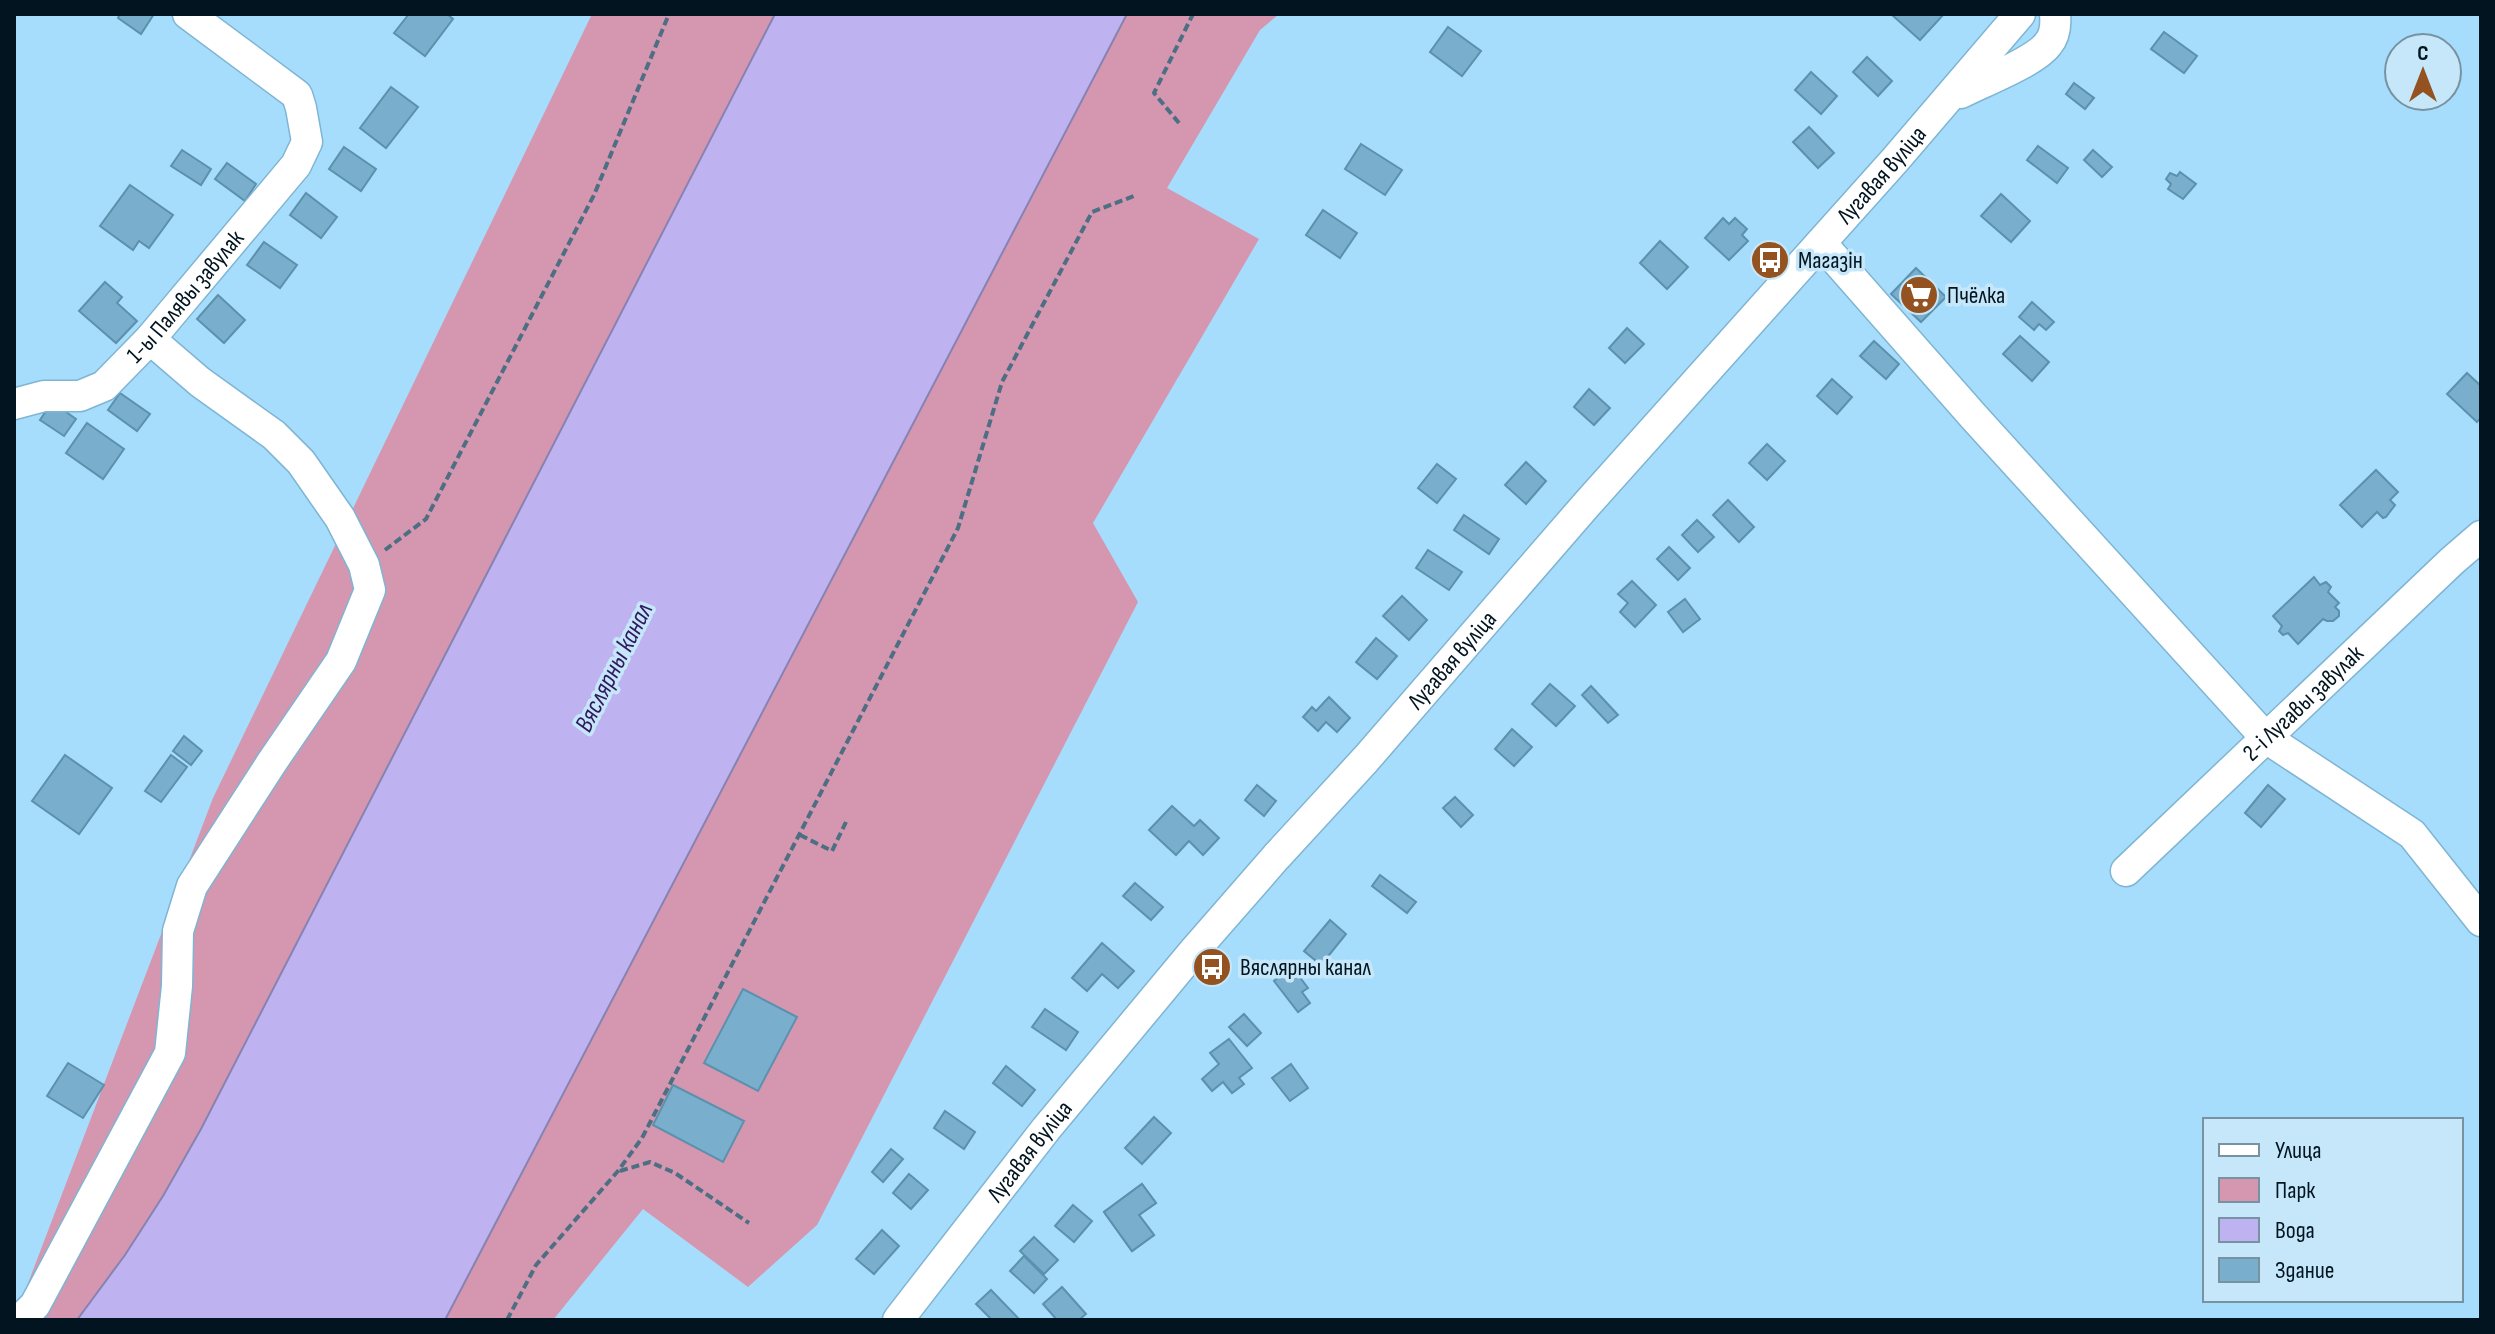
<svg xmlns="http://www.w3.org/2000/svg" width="2495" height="1334" font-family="'Sofia Sans Condensed',sans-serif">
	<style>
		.green { fill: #d596af }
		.water { fill: #bfb2f1; stroke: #8683b2; stroke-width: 2 }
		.building { fill: #79afcd; stroke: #5c91ae; stroke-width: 2 }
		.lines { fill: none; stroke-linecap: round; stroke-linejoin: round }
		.minor-casing { stroke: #7fb5d3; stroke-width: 33 }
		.path { stroke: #4c6f83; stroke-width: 4; stroke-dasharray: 8 4; stroke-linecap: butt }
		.minor { stroke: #fff; stroke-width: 30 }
		.labels { text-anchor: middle; stroke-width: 7; stroke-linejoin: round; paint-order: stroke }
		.street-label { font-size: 24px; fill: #01141f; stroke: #c6e7f9 }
		.poi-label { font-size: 24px; fill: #01141f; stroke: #c6e7f9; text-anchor: start }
		.water-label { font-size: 26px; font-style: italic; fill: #311960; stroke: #c6e7f9 }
	</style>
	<rect width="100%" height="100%" fill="#a6ddfc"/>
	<polygon class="green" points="592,14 1279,14 1260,30 1167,188 1259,239 1093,523 1138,602 817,1225 748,1287 643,1209 553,1320 14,1320 213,798"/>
	<polygon class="water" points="775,14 1127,14 445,1320 77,1320 125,1255 163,1196 201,1129"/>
	<g class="building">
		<polygon points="120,14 154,14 141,34 118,18"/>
		<polygon points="409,14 447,14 453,19 425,56 394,33"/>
		<polygon points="1891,14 1944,14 1920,40"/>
		<polygon points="1448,27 1481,51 1462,76 1430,52"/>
		<polygon points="2164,32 2197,56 2184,73 2151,49"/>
		<polygon points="1867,57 1892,81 1878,96 1853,72"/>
		<polygon points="1811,72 1837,96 1821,114 1795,90"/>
		<polygon points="2074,83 2094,98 2085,109 2066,94"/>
		<polygon points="391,87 418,107 386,148 360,128"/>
		<polygon points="1809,127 1834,153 1818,168 1793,142"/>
		<polygon points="1361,144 1402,170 1385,195 1345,169"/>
		<polygon points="2038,146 2068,168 2057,183 2027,160"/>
		<polygon points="344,147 376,169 361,191 329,169"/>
		<polygon points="182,150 211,169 201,185 171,166"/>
		<polygon points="2093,150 2112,167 2102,177 2084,160"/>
		<polygon points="227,163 256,184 245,201 215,179"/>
		<polygon points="2180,172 2196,184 2183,199 2168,189 2171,184 2166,179 2170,173 2177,176"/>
		<polygon points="130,185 173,215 149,248 139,241 133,250 100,226"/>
		<polygon points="306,193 337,217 321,238 290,215"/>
		<polygon points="2001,194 2030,221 2011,242 1981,216"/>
		<polygon points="1323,210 1357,233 1340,258 1306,235"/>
		<polygon points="1723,218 1729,224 1735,218 1747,229 1742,235 1748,241 1729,260 1705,238"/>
		<polygon points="1660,241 1688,267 1667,289 1640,263"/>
		<polygon points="264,242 297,265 280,288 247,265"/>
		<polygon points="1916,268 1946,297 1921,322 1891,294"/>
		<polygon points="105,282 122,297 117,303 137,321 116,343 79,311"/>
		<polygon points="218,295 245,320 224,343 197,319"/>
		<polygon points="2032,302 2054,322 2046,330 2039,324 2034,330 2019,317"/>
		<polygon points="1627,328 1644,344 1625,363 1609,348"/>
		<polygon points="2020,336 2049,362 2032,381 2003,354"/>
		<polygon points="1874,341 1899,364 1886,379 1860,356"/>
		<polygon points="2467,373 2481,386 2481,417 2477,422 2447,394"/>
		<polygon points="1832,379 1852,397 1837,414 1817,396"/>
		<polygon points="1589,389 1610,408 1594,425 1574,407"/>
		<polygon points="120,393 150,414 137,431 108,410"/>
		<polygon points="52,402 76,419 64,436 40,420"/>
		<polygon points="87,423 124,449 103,479 66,453"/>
		<polygon points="1767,444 1785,461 1767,480 1749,463"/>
		<polygon points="1526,462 1546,481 1526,504 1505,485"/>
		<polygon points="1437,464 1456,479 1437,503 1418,488"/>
		<polygon points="2376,470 2398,492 2390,500 2395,505 2386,517 2383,518 2377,512 2362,527 2340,505"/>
		<polygon points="1728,500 1754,527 1739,542 1713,515"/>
		<polygon points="1464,515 1499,539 1489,554 1454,530"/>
		<polygon points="1697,520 1714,537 1698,552 1682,535"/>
		<polygon points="1669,547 1690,568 1678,580 1657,559"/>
		<polygon points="1428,550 1462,572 1449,590 1416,568"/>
		<polygon points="2314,577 2320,585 2326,582 2331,587 2328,592 2339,603 2335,607 2339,611 2339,616 2333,621 2327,621 2323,619 2298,644 2288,633 2283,635 2279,631 2282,626 2273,616"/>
		<polygon points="1632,581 1656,605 1635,627 1620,612 1628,603 1618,594"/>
		<polygon points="1402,596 1427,620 1409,640 1383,616"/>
		<polygon points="1685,599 1700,619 1683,632 1668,612"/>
		<polygon points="1376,638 1397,656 1377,679 1356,662"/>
		<polygon points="1550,684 1575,706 1556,726 1532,704"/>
		<polygon points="1591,686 1618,715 1608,723 1582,695"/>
		<polygon points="1329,697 1350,718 1337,732 1326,722 1318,731 1303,717 1312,707 1316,711"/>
		<polygon points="1512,729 1532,747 1514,766 1495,749"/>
		<polygon points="184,736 202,751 191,765 173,751"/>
		<polygon points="65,755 112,788 79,834 32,801"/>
		<polygon points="171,755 187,767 161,802 145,791"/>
		<polygon points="1257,785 1276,801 1264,816 1245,800"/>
		<polygon points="2268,785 2285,799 2261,827 2245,813"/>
		<polygon points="1455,797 1473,815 1461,827 1443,808"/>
		<polygon points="1172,806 1194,826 1200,820 1219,838 1203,855 1189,841 1176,855 1149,830"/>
		<polygon points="1380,875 1416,902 1407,913 1372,886"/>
		<polygon points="1135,883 1163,907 1151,920 1123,896"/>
		<polygon points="1330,920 1346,934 1321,965 1304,951"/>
		<polygon points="1102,943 1134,971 1118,988 1102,974 1087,991 1072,978"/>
		<polygon points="1292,967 1308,988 1302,992 1310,1003 1298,1012 1274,981"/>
		<polygon points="743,989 797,1017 758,1091 704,1063"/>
		<polygon points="1045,1009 1078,1032 1066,1050 1032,1027"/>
		<polygon points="1244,1014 1261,1033 1247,1046 1229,1027"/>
		<polygon points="1229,1039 1252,1068 1239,1078 1244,1084 1232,1093 1223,1082 1212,1091 1202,1079 1219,1064 1210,1053"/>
		<polygon points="68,1063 104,1085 83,1118 47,1096"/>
		<polygon points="1291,1064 1308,1088 1290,1101 1272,1078"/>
		<polygon points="1006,1066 1035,1090 1022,1106 993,1083"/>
		<polygon points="673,1085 744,1121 723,1162 653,1125"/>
		<polygon points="945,1111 975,1132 964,1149 934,1128"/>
		<polygon points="1154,1117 1171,1133 1142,1164 1125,1148"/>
		<polygon points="891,1149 903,1159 883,1182 872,1172"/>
		<polygon points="909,1174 928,1190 911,1209 893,1193"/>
		<polygon points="1142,1184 1156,1203 1139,1215 1154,1235 1132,1251 1104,1212"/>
		<polygon points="1142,1184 1156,1203 1139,1215 1154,1235 1132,1251 1104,1212"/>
		<polygon points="1073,1205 1092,1221 1074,1242 1055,1226"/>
		<polygon points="882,1230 899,1246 874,1274 856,1259"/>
		<polygon points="1034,1237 1058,1260 1044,1274 1020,1251"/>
		<polygon points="1024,1256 1047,1279 1034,1293 1010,1271"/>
		<polygon points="1062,1287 1086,1314 1079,1320 1057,1320 1043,1304"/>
		<polygon points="991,1290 1020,1320 992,1320 976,1304"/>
	</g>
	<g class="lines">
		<defs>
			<g id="minor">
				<path d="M1961 93C1982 82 2035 62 2048 44 2055 36 2056 24 2055 14"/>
				<polyline points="1821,243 1974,417 2266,738 2412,834 2481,921"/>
				<path id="s1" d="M14 404 44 396H80L104 386 150 339 296 165 307 142 301 108 297 95 188 14"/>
				<path id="s2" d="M2126 871 2452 561 2481 536"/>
				<polyline points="20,1320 35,1305 170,1053 177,986 178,931 192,886 272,762 341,661 370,590 364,565 340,518 301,462 274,435 200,382 150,339"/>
				<path id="s3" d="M898 1320 1046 1129 1194 951 1276 857 1366 759 1587 504 1895 160 2020 14"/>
			</g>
		</defs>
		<use href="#minor" class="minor-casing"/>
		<g class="path">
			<polyline points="1179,123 1154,93 1193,14"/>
			<polyline points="385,550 426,519 594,195 669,14"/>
			<polyline points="800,835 832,851 846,822"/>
			<polyline points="620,1171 650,1162 675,1173 749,1223"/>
			<polyline points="507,1320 536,1265 618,1171 642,1138 958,528 1002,382 1092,212 1134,196"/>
		</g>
		<use href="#minor" class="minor"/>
	</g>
	<defs>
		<symbol id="bus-disc" viewBox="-11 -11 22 22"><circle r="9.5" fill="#955221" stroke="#c6e7f9"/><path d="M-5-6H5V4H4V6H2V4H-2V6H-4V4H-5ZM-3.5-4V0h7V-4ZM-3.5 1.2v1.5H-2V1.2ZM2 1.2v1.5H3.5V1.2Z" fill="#fff"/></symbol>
		<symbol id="supermarket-disc" viewBox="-11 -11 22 22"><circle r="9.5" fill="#955221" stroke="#c6e7f9"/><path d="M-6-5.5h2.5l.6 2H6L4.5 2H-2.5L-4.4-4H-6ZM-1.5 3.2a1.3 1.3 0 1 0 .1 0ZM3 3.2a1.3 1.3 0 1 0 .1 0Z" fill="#fff"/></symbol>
	</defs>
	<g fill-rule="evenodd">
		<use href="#bus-disc" x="1748" y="238" width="44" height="44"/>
		<use href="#supermarket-disc" x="1897" y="273" width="44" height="44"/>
		<use href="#bus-disc" x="1190" y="945" width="44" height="44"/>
	</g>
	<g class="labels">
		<g class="street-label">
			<text dy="8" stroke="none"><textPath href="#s3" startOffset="1510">Лугавая вуліца</textPath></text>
			<text dy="8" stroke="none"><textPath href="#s1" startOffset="214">1-ы Палявы завулак</textPath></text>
			<text dy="8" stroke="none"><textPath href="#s3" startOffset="862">Лугавая вуліца</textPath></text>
			<text dy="8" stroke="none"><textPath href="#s2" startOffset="244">2-і Лугавы завулак</textPath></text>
			<text dy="8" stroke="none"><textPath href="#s3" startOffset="214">Лугавая вуліца</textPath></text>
		</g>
		<g class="poi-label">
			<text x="1798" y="268">Магазін</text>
			<text x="1947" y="303">Пчёлка</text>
			<text x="1240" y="975">Вяслярны канал</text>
		</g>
		<g class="water-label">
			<text transform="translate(613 667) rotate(-63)" y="9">Вяслярны канал</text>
		</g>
	</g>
	<rect width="2495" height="1334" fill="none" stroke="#01141f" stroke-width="32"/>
	<rect x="2203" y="1118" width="260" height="184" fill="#c6e7f9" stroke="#7793a2" stroke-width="2"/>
	<rect x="2219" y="1144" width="40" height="12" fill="#ffffff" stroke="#7793a2" stroke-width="2"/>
	<text x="2275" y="1158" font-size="24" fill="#01141f">Улица</text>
	<rect x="2219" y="1178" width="40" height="24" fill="#d596af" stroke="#7793a2" stroke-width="2"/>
	<text x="2275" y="1198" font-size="24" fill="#01141f">Парк</text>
	<rect x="2219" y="1218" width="40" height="24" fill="#bfb2f1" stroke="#7793a2" stroke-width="2"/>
	<text x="2275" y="1238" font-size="24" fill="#01141f">Вода</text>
	<rect x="2219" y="1258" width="40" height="24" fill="#79afcd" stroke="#7793a2" stroke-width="2"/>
	<text x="2275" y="1278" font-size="24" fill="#01141f">Здание</text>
	<g transform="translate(2423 72)"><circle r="38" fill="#c6e7f9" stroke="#7793a2" stroke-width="2"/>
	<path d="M0-6L14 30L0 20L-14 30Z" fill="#955221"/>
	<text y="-12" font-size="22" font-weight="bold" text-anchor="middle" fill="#01141f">С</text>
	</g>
</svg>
